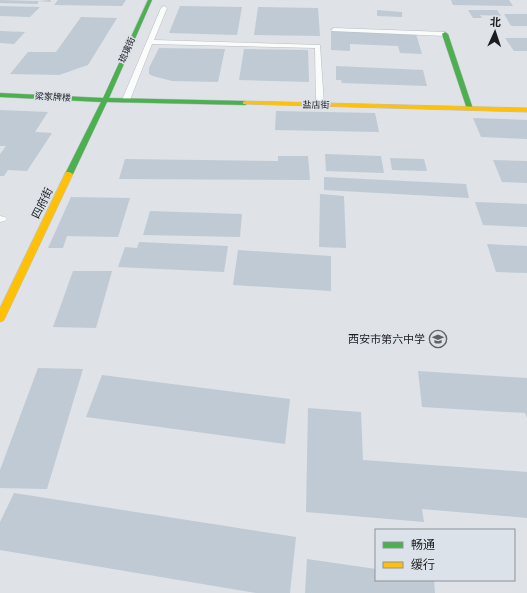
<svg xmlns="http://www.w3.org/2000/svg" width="527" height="593" font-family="'Roboto Serif','Noto Sans SC',serif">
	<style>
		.building { fill: #bfcad5 }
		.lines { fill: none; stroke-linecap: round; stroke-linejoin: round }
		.lane-casing { stroke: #bbbec1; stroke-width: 1 }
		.fast-casing { stroke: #bbbec1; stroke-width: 1 }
		.slow-casing { stroke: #bbbec1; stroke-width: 1 }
		.lane { fill: #fafbfb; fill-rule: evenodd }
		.fast { fill: #4caf50; fill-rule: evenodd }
		.slow { fill: #ffc107; fill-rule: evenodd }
		.labels { text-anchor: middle; stroke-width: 3; stroke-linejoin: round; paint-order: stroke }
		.far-street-label { font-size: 9px; fill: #1a1c1f; stroke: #dce2e9 }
		.street-label { font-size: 11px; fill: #1a1c1f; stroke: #dce2e9 }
		.poi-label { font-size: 11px; fill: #1a1c1f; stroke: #dce2e9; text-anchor: end }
	</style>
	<rect width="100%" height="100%" fill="#dfe2e6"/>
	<g class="building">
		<polygon points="0,0 37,1 51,0 50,2 39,1 37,4 0,3"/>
		<polygon points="58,0 126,0 122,6 54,5"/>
		<polygon points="451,0 509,0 513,6 453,5"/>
		<polygon points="0,6 40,7 30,17 0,16"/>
		<polygon points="180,6 242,7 237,35 169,33"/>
		<polygon points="258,7 318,8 320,36 254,35"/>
		<polygon points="377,10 402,12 402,17 377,16"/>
		<polygon points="468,10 497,10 501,16 480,15 482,18 473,18"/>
		<polygon points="504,14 527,14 527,26 511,26"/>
		<polygon points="81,17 117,18 88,65 59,75 10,74 28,52 56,52"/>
		<polygon points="0,31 25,32 14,44 0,43"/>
		<polygon points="331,31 416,34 422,54 400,53 398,46 350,44 350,51 331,50"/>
		<polygon points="505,38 527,38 527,51 514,51"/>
		<polygon points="159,48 225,49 218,82 172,81 153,76 149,74 149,68"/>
		<polygon points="244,49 308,50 309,82 239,80"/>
		<polygon points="336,66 423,70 427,86 342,83 341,80 336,80"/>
		<polygon points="0,110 48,112 35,132 52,133 27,171 8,170 4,176 0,176 0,154 6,146 0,146"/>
		<polygon points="276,111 375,113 379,132 275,130"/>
		<polygon points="473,118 527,120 527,139 481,137"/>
		<polygon points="325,154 381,156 384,173 326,171"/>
		<polygon points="278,156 308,156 310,180 119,179 125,159 278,161"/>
		<polygon points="390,158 424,159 427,171 392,170"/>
		<polygon points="493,160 527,161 527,183 502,182"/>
		<polygon points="324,177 466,184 469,198 324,190"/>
		<polygon points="320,194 344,196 346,248 319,247"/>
		<polygon points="71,197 130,198 118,237 67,236 63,248 48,248"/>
		<polygon points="475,202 527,204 527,227 483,225"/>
		<polygon points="150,211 242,214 240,237 143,235"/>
		<polygon points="139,242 228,246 224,272 118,267 125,247 137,248"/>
		<polygon points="487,244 527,246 527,273 496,272"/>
		<polygon points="238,250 331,256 331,291 233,285"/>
		<polygon points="73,271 112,271 96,328 53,327"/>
		<polygon points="38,368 83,369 47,489 0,488 0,470"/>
		<polygon points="418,371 527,378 527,418 525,413 422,407"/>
		<polygon points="102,375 290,399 285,444 86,417"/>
		<polygon points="308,408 361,412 363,460 527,472 527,518 422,509 424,522 306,512"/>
		<polygon points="14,493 296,537 290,593 256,593 0,550 0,522"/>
		<polygon points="307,559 376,569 376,580 434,580 435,593 305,593"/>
	</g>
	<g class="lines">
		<defs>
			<g id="lane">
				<polygon points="164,6 167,8 154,40 320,45 324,105 320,107 316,105 315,48 152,44 130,100 126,102 123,102 122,100 161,8"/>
				<polygon points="334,28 445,32 448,34 445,36 332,31 331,30"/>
				<polygon points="0,216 5,217 7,219 5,221 0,222"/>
			</g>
			<g id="fast">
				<polygon points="148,0 152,0 109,98 245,101 248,103 245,105 107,102 73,174 69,176 66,176 65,174 101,102 0,97 0,93 103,98"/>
				<polygon points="445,32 448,34 473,109 472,110 467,109 442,34"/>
			</g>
			<g id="slow">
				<polygon points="245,101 527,108 527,112 243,104 243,102"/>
				<polygon points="66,172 69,172 73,174 5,318 3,321 0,322 0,308"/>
			</g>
		</defs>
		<use href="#lane" class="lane-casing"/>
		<use href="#fast" class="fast-casing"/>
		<use href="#slow" class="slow-casing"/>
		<use href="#lane" class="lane"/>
		<use href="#fast" class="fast"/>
		<use href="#slow" class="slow"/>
	</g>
	<defs>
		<symbol id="school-ring" viewBox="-11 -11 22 22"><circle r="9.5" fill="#dce2e9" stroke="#5f6165" stroke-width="1.5"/><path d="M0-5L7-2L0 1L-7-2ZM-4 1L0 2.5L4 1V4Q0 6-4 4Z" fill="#5f6165"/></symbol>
	</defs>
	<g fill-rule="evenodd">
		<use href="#school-ring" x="428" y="329" width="20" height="20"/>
	</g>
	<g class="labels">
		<g class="far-street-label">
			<text transform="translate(127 50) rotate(-66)" y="3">琉璃街</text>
			<text transform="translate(53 97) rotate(3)" y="3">梁家牌楼</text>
			<text transform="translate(316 105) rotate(1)" y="3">盐店街</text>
		</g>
		<g class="street-label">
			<text transform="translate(42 203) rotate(-64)" y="4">四府街</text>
		</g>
		<g class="poi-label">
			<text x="425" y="343">西安市第六中学</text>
		</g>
	</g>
	<rect x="375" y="529" width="140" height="52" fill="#dce2e9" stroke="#8e9398"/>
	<rect x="383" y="542" width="20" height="6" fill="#4caf50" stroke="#8e9398"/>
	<text x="411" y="549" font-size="12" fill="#1a1c1f">畅通</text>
	<rect x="383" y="562" width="20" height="6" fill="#ffc107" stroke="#8e9398"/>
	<text x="411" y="569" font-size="12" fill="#1a1c1f">缓行</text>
	<g transform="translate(495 32) rotate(3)" stroke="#dce2e9" stroke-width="3" paint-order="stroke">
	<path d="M0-3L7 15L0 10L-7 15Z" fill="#1a1c1f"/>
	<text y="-6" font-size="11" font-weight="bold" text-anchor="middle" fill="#1a1c1f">北</text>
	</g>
</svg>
